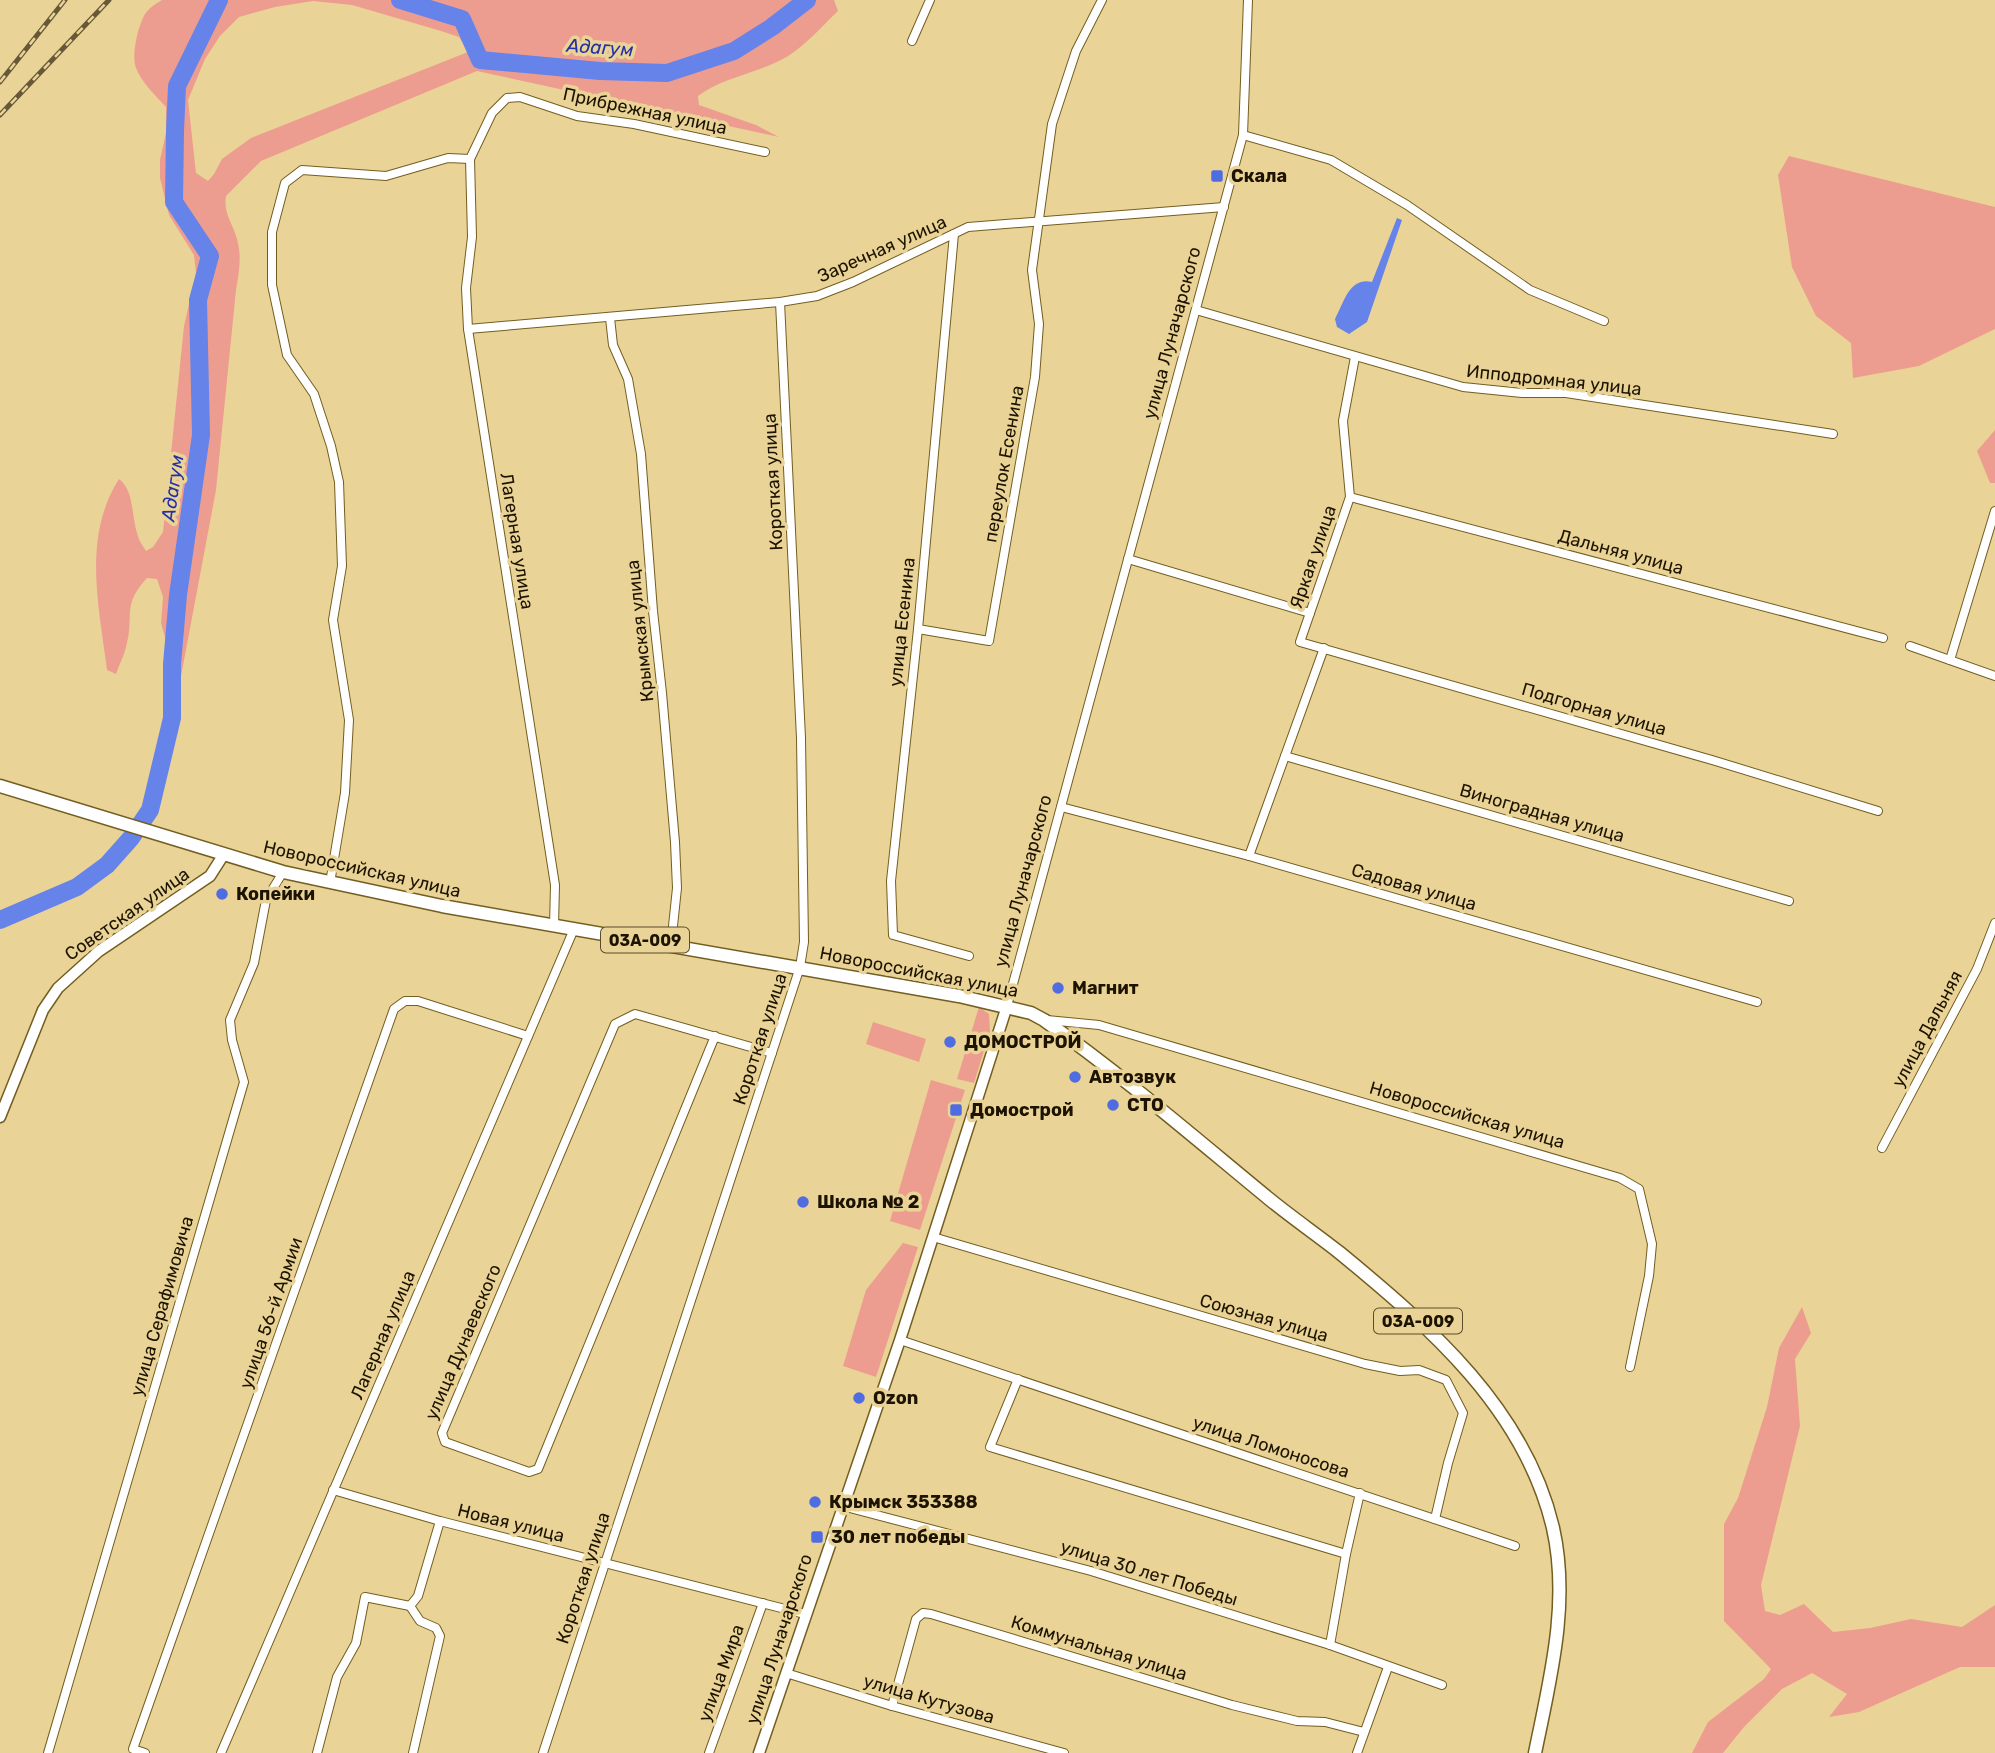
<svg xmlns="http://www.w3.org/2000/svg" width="1995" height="1753" font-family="Rubik,sans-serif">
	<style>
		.green { fill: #ed9d90; fill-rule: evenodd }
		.water { fill: #6683e9 }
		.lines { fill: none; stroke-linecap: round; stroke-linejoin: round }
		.river { stroke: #6683e9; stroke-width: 18 }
		.street-casing { stroke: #735e21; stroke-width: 10 }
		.secondary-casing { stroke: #735e21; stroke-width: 13 }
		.primary-casing { stroke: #735e21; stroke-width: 15 }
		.street { stroke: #fff; stroke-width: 8 }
		.secondary { stroke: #fff; stroke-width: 10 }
		.primary { stroke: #fff; stroke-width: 12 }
		.rail-casing { stroke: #675937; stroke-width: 5 }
		.rail { stroke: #ead396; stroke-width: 2.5; stroke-dasharray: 8; stroke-linecap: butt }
		.poi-dot { fill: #506ce1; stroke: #ead396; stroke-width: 2.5 }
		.labels { text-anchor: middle; stroke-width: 7; stroke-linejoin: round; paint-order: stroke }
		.shield { fill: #ead396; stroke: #5a4d2d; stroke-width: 2 }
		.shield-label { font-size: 16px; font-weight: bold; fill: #1c1300 }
		.street-label { font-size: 18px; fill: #1c1300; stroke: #ead396 }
		.poi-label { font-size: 18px; font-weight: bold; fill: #1c1300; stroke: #ead396; text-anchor: start }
		.water-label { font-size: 19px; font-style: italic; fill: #2330a6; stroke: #ead396 }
	</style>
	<rect width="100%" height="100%" fill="#ead396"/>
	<g class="green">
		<path d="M162 0H834L838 11C820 28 802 50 779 61 753 74 722 78 698 96L699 105 756 125 779 137 477 71 261 161 226 196C223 214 233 223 237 239 242 257 239 272 236 290L216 490 176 703 166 660V641L161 623 163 597 157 579 147 578C121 606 135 615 126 647 124 656 119 665 116 674L107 670C99 606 82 537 119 479 135 491 131 518 138 536 139 541 143 546 146 551L153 547 163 532 184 326 196 273 194 255 169 215 160 178V160L166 133V107C155 95 142 83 136 68 131 55 138 26 145 14 149 8 155 4 162 0ZM313 1 352 5 441 31 459 37 468 52 251 138 222 159 214 174 208 181 196 173 188 100 205 59 220 36 239 17 275 7Z"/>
		<polygon points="1789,156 1995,207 1995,329 1919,366 1853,378 1851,343 1816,316 1792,267 1778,175"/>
		<polygon points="1995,430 1995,483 1990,483 1977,451"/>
		<polygon points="979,1007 989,1014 990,1031 974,1083 957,1079"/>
		<polygon points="873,1022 926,1039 919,1062 866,1044"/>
		<polygon points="931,1080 965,1090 920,1230 890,1221"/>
		<polygon points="903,1243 918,1247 876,1377 843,1366 866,1290"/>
		<polygon points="1802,1307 1811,1333 1795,1359 1800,1426 1761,1585 1765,1611 1780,1615 1804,1604 1833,1632 1870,1628 1911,1619 1962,1627 1995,1605 1995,1667 1960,1667 1859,1712 1829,1717 1847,1694 1812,1673 1782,1689 1744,1727 1723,1753 1692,1753 1708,1722 1764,1679 1771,1669 1724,1621 1724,1524 1738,1498 1767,1407 1779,1348"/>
	</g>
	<path class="water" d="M1397 218 1402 220 1367 322 1349 334 1337 327 1335 319C1344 303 1349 277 1372 282Z"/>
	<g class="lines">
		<g class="river">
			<polyline points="400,0 462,19 480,60 600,71 667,73 734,51 772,27 807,0"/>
			<polyline points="0,920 77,887 107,865 131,838 150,810 172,718 172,664 178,595 201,435 198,300 210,256 174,202 175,131 177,86 219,0"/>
		</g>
		<defs>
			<g id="street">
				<polyline points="912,41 930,0"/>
				<polyline points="1243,135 1331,160 1407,205 1530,290 1604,321"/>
				<polyline points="954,234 918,629 891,881 893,935 969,956"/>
				<polyline points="1196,310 1463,387 1522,393 1566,393 1833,434"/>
				<polyline points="610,318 613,345 628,379 641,454 653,611 662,693 675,842 677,888 671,945"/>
				<polyline points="468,329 780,302 817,296 853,282 968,227 1224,207"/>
				<polyline points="1355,357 1343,421 1350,497 1300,642 1712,760 1878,811"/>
				<polyline points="1350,497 1883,638"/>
				<polyline points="1128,559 1310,613"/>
				<polyline points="918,629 989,641 1035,377 1039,324 1032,270 1052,124 1076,51 1102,0"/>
				<polyline points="1910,646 1995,676"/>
				<polyline points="1950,660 1995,511"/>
				<polyline points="1285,756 1789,901"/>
				<polyline points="1061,807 1249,856 1757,1002"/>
				<polyline points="1249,856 1324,648"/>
				<polyline points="330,883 345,793 349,720 333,620 342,566 339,482 331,446 314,394 287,355 272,285 272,232 285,183 302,170 386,176 448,158 470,159"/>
				<polyline points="554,926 555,885 468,329 466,288 472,237 470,159 492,113 507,98 520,97 577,116 634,124 765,152"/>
				<polyline points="1007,1006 1243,135 1248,0"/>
				<polyline points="1047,1020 1099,1025 1620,1178 1639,1189 1652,1244 1649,1276 1630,1367"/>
				<polyline points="715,1036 538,1469 529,1472 445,1442 442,1433 615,1024 635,1014 772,1053"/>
				<polyline points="1882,1148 1977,969 1995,923"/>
				<polyline points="933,1237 1365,1364 1400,1371 1419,1370 1446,1380 1463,1413 1448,1463 1435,1519"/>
				<polyline points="900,1340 1515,1546"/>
				<polyline points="1018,1379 990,1447 1346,1554"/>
				<polyline points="333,1490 440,1521 805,1614"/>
				<polyline points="842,1506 1091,1571 1330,1645 1442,1685"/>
				<polyline points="410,1606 420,1621 436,1628 440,1636 413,1753"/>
				<polyline points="1330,1645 1346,1554 1360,1493"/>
				<polyline points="786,1673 892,1706 1064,1753"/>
				<polyline points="892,1706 916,1619 923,1613 931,1614 1232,1705 1297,1721 1325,1722 1364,1732"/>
				<polyline points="48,1753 244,1082 232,1040 230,1020 254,963 266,900 283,872"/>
				<polyline points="145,1753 133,1749 394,1009 405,1001 418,1001 528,1036"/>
				<polyline points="221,1753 574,929"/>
				<polyline points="317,1753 337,1677 356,1643 365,1597 410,1606 418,1596 440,1521"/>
				<polyline points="543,1753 800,967 804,942 801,738 780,302"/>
				<polyline points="709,1753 763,1603"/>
				<polyline points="1357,1753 1388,1667"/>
			</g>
			<g id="secondary">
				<polyline points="0,1117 43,1010 58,988 99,951 210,876 224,854"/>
				<polyline points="759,1753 900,1340 1007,1006"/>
			</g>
			<path id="primary" d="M0 786 283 872 442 906 959 996 1031 1013 1044 1020C1122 1075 1195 1138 1268 1198 1291 1217 1316 1234 1340 1253 1430 1327 1525 1409 1553 1528 1570 1603 1550 1679 1535 1753"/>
		</defs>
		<use href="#street" class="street-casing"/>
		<use href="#secondary" class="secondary-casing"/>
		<use href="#primary" class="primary-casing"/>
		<use href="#street" class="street"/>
		<use href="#secondary" class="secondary"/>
		<use href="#primary" class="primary"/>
		<defs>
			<g id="rail">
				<polyline points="0,82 65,0"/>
				<polyline points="0,115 109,0"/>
			</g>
		</defs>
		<use href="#rail" class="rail-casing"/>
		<use href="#rail" class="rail"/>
	</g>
	<g class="poi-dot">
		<rect x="1210" y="169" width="14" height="14" rx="3.5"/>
		<circle cx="222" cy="894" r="7"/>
		<circle cx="1058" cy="988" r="7"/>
		<circle cx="950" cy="1042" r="7"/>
		<circle cx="1075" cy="1077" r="7"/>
		<circle cx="1113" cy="1105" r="7"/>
		<rect x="949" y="1103" width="14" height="14" rx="3.5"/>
		<circle cx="803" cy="1202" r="7"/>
		<circle cx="859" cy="1398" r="7"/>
		<circle cx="815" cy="1502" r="7"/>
		<rect x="810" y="1530" width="14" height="14" rx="3.5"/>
	</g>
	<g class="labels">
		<g class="shield">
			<rect x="601" y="927.5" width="88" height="25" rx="5"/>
			<rect x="1374" y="1308.5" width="88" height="25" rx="5"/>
		</g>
		<g class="shield-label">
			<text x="645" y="946">03А-009</text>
			<text x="1418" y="1327">03А-009</text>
		</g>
		<g class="street-label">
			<text transform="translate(645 111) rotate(12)" y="6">Прибрежная улица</text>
			<text transform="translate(882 249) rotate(-24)" y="6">Заречная улица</text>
			<text transform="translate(1172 333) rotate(-75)" y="6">улица Луначарского</text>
			<text transform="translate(1554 380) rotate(6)" y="6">Ипподромная улица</text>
			<text transform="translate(1004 464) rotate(-80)" y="6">переулок Есенина</text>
			<text transform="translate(773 482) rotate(-93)" y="6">Короткая улица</text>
			<text transform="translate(517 541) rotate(81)" y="6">Лагерная улица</text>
			<text transform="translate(1621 552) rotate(15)" y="6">Дальняя улица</text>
			<text transform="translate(1313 557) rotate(-71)" y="6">Яркая улица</text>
			<text transform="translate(902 622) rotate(-84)" y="6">улица Есенина</text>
			<text transform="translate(640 631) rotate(-96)" y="6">Крымская улица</text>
			<text transform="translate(1594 709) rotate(16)" y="6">Подгорная улица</text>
			<text transform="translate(1542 813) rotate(16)" y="6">Виноградная улица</text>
			<text transform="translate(362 869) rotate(13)" y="6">Новороссийская улица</text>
			<text transform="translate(1023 881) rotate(-75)" y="6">улица Луначарского</text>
			<text transform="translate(1414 887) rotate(16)" y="6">Садовая улица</text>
			<text transform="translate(127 914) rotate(-35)" y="6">Советская улица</text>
			<text transform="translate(919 972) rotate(11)" y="6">Новороссийская улица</text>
			<text transform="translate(1927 1029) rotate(-62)" y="6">улица Дальняя</text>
			<text transform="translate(760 1039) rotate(-72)" y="6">Короткая улица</text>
			<text transform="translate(1467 1115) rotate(16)" y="6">Новороссийская улица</text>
			<text transform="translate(162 1306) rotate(-74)" y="6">улица Серафимовича</text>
			<text transform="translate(271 1313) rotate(-71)" y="6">улица 56-й Армии</text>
			<text transform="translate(1264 1318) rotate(16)" y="6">Союзная улица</text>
			<text transform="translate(383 1335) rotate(-67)" y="6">Лагерная улица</text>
			<text transform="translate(463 1342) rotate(-67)" y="6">улица Дунаевского</text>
			<text transform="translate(1271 1447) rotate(18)" y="6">улица Ломоносова</text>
			<text transform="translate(511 1523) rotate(14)" y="6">Новая улица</text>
			<text transform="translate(1149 1573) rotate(17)" y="6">улица 30 лет Победы</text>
			<text transform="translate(583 1578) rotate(-72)" y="6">Короткая улица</text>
			<text transform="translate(779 1639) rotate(-72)" y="6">улица Луначарского</text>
			<text transform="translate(1099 1648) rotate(17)" y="6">Коммунальная улица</text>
			<text transform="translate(721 1673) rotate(-70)" y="6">улица Мира</text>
			<text transform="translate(929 1699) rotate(16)" y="6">улица Кутузова</text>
		</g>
		<g class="poi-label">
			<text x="1231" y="182">Скала</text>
			<text x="236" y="900">Копейки</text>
			<text x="1072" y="994">Магнит</text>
			<text x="964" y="1048">ДОМОСТРОЙ</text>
			<text x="1089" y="1083">Автозвук</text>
			<text x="1127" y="1111">СТО</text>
			<text x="970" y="1116">Домострой</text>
			<text x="817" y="1208">Школа № 2</text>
			<text x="873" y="1404">Ozon</text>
			<text x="829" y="1508">Крымск 353388</text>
			<text x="831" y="1543">30 лет победы</text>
		</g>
		<g class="water-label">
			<text transform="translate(600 47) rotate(4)" y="7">Адагум</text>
			<text transform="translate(172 488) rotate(-82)" y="7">Адагум</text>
		</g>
	</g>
</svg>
